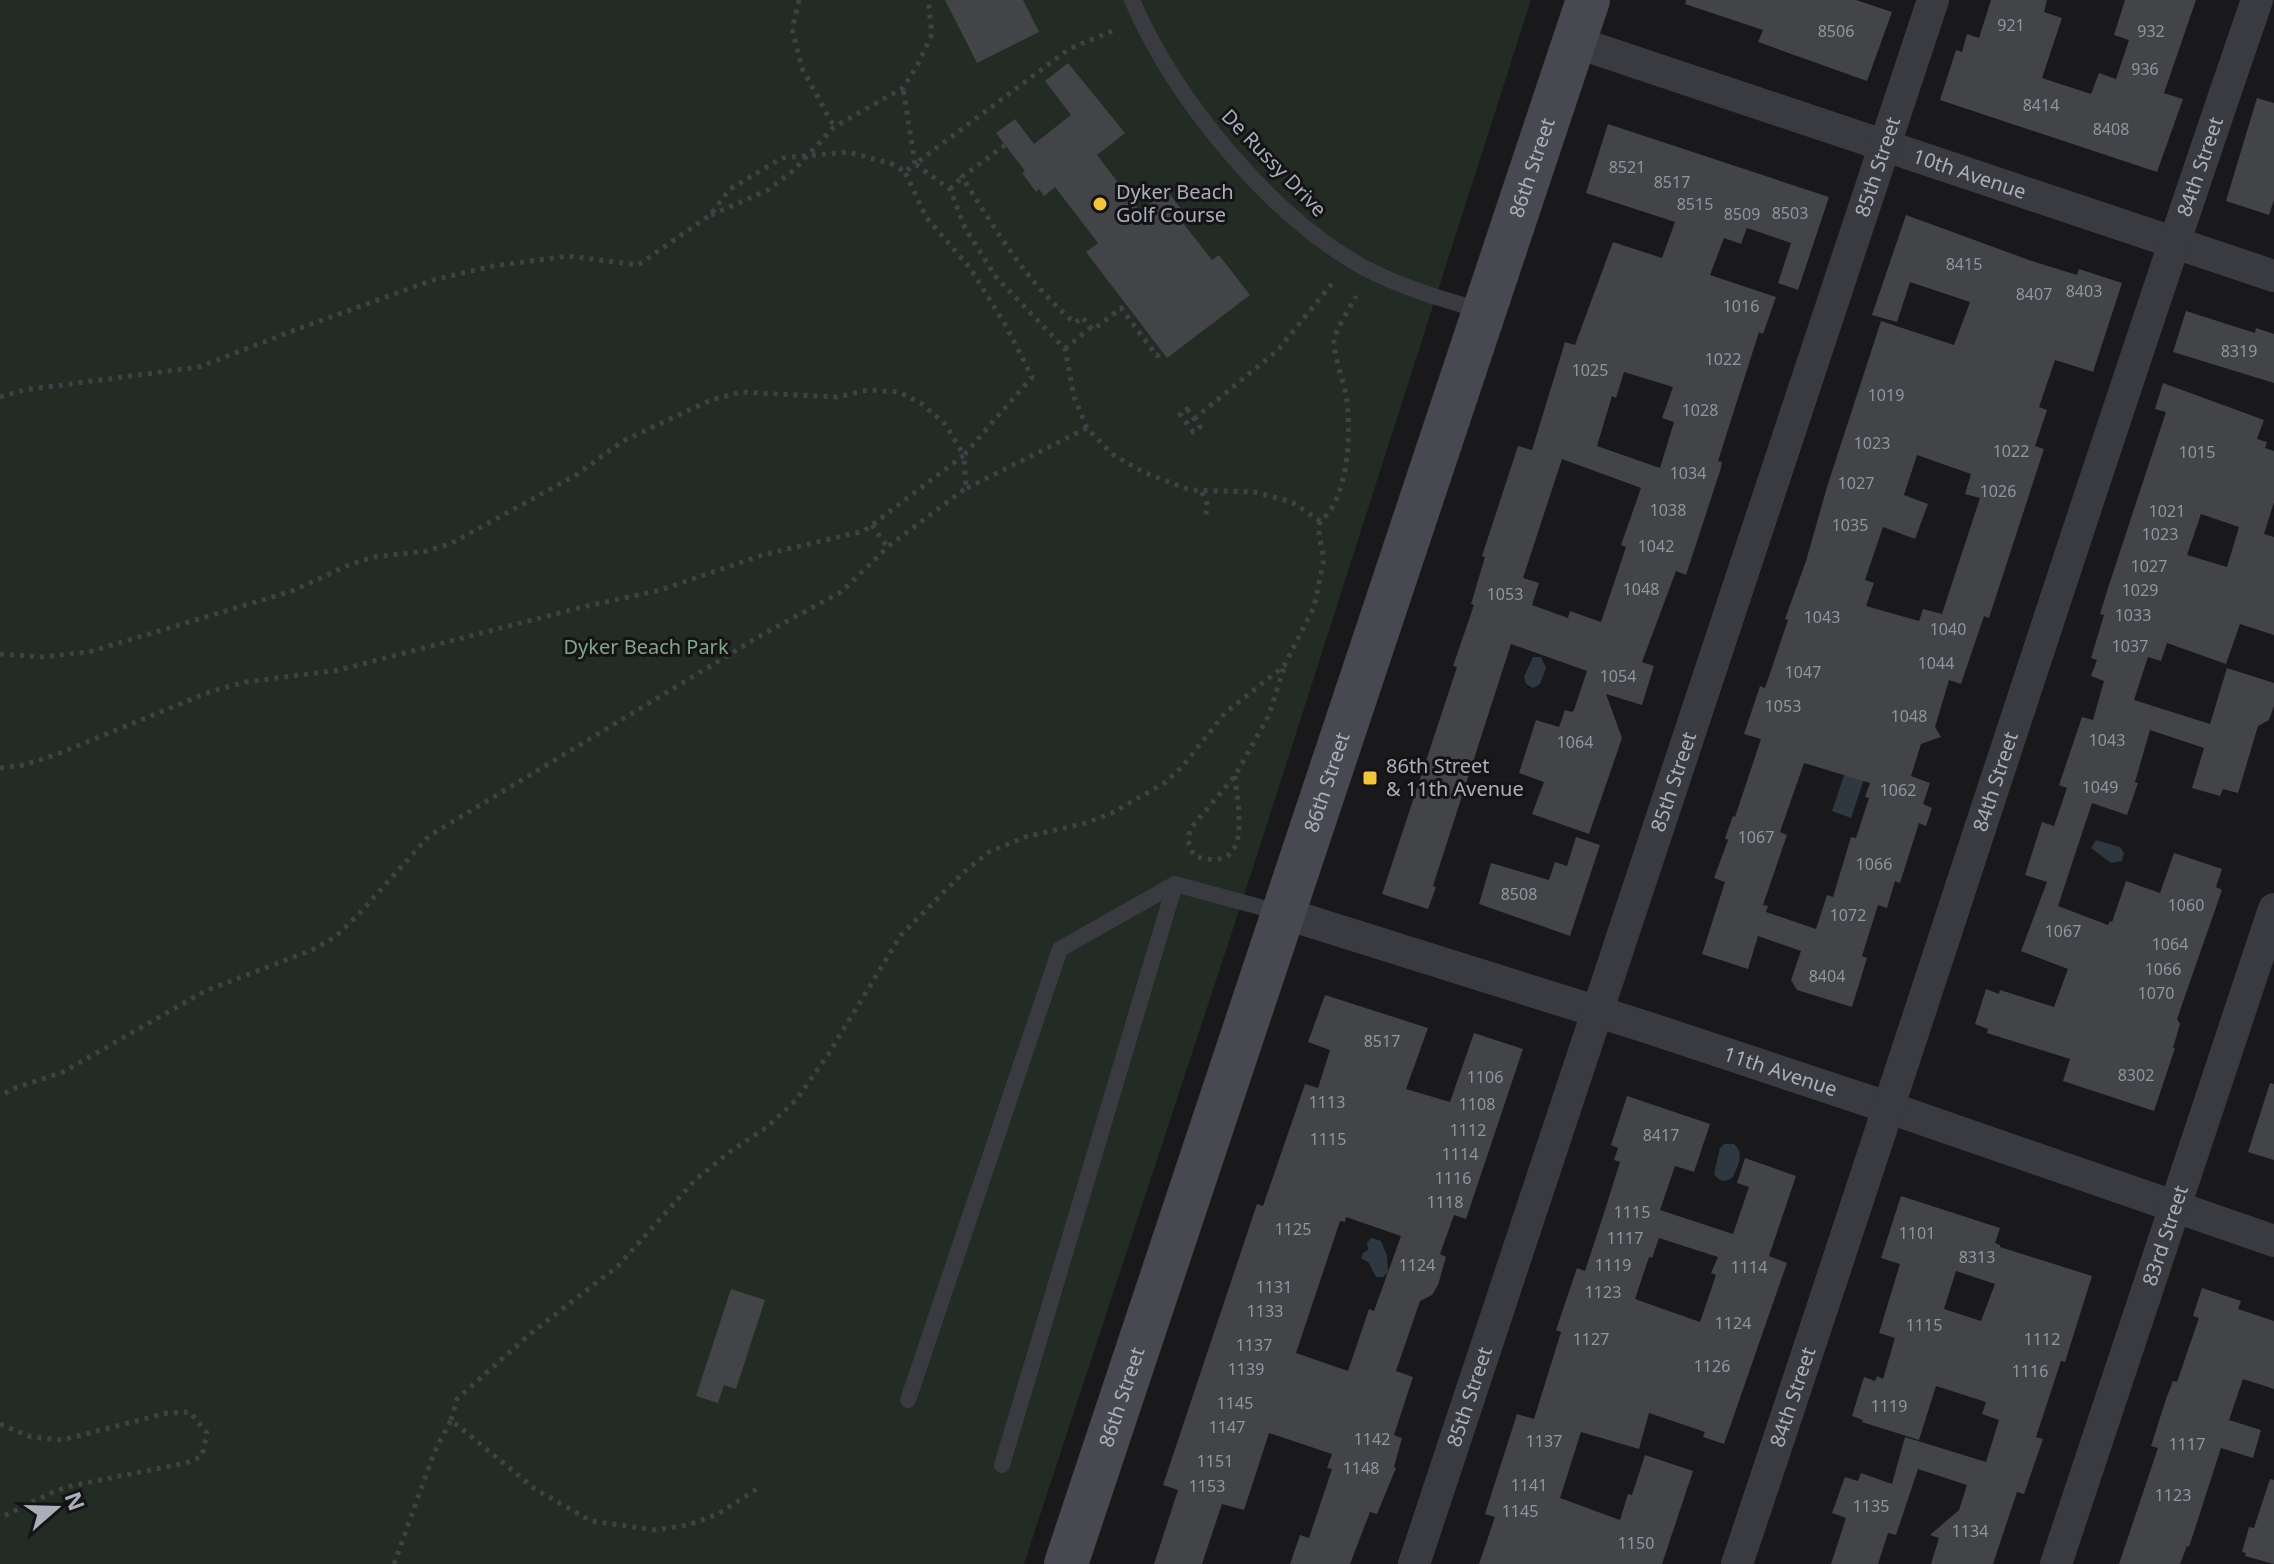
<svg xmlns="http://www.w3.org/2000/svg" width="2274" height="1564" font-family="'Noto Sans',sans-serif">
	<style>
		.green { fill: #232b25 }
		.water { fill: #2f3740 }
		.building { fill: #434448; fill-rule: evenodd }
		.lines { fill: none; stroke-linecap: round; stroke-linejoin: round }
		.path { stroke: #404147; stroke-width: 5; stroke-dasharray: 4 6; stroke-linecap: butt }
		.service { stroke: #3a3b40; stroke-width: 16 }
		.minor { stroke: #3a3b40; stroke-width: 32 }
		.secondary { stroke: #484950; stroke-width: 44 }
		.poi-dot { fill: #f1c43c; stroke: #141416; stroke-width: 3 }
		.labels { text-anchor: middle; stroke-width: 6; stroke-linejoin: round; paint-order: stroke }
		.number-label { font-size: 16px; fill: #92949e }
		.street-label { font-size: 20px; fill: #acafbb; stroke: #141416 }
		.poi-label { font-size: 20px; fill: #acafbb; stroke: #141416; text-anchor: start }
		.park-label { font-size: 20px; fill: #83a588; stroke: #141416 }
	</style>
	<rect width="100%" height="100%" fill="#19191b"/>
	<polygon class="green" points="0,0 1531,0 1251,874 1024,1564 0,1564"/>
	<g class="water">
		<polygon points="1533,657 1541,657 1546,668 1540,684 1533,688 1526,684 1524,677"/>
		<polygon points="1846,770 1865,776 1851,818 1832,811"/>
		<polygon points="2096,840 2120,847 2124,853 2122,861 2111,863 2091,848"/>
		<path d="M1724 1144H1734C1745 1154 1738 1165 1733 1177 1726 1183 1719 1182 1714 1174L1720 1148Z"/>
		<polygon points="1371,1238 1381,1241 1387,1256 1388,1272 1383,1277 1376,1277 1369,1263 1361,1258 1363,1253 1368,1250 1367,1243"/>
	</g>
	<g class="building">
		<polygon points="945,0 1023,0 1039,32 977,63"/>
		<polygon points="1686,0 1856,0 1892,12 1867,81 1758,42 1763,30 1685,4"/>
		<polygon points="1991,0 2047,0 2044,12 2062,18 2042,78 2091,94 2099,73 2116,79 2129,40 2114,35 2125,0 2196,0 2164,93 2183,99 2157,172 1940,100 1956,50 1962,52 1967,34 1979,38"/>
		<polygon points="1068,63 1125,133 1097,155 1140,211 1167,191 1189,219 1183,223 1212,260 1219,255 1250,295 1167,358 1086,252 1098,243 1055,187 1044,196 1039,189 1036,192 1022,173 1025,171 996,133 1015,119 1034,144 1071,115 1045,81"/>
		<polygon points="2257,98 2274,103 2274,200 2269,215 2226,201"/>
		<path d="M1608 124 1829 197 1798 290 1778 283 1791 243 1747 228 1741 244 1724 238 1710 275 1776 297 1763 334 1759 332 1718 461 1722 462 1721 468 1686 575 1676 571 1642 662 1654 666 1642 705 1606 694 1622 738 1589 834 1532 814 1544 782 1519 773 1536 720 1559 727 1565 710 1572 712 1574 710 1587 671 1511 644 1433 886 1436 887 1428 909 1382 894 1457 667 1453 666 1474 605 1471 604 1485 557 1482 556 1518 446 1532 450 1565 342 1575 345 1613 242 1662 258 1675 222 1586 193ZM1624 372 1673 387 1662 418 1674 422 1660 468 1597 446 1612 396 1616 398ZM1562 459 1641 488 1621 545 1626 547 1601 622 1570 611 1568 618 1532 605 1539 583 1523 578Z"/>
		<path d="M1906 215 2029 260 2077 275 2079 269 2122 283 2093 372 2055 360 2039 407 2047 410 2035 446 2044 449 1989 618 1984 616 1961 684 1949 680 1935 727 1941 737 1921 744 1911 776 1930 783 1923 804 1932 808 1926 826 1919 823 1900 883 1895 881 1887 908 1878 905 1862 956 1867 958 1852 1007 1797 990 1791 980 1801 951 1758 936 1748 969 1702 954 1725 882 1714 878 1728 840 1725 838 1733 816 1735 817 1761 739 1744 734 1760 686 1765 688 1788 620 1785 619 1806 561 1827 487 1881 321 1954 345 1970 302 1910 282 1897 322 1872 315ZM1917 455 1971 474 1965 494 1980 498 1942 614 1923 609 1919 621 1866 606 1874 583 1865 580 1883 527 1915 539 1928 504 1904 495ZM1804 763 1870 783 1865 797 1869 798 1856 838 1851 837 1833 897 1827 895 1816 929 1766 912 1768 906 1763 905 1787 835 1780 832Z"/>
		<polygon points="2186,311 2255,333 2256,328 2274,334 2274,383 2173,352"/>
		<path d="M2163 383 2264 420 2257 439 2267 442 2265 448 2274 451V502L2264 534 2274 537V635L2240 624 2226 664 2167 643 2161 661 2148 657 2134 700 2210 724 2227 668 2274 683V706L2269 720 2258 726 2238 793 2223 789 2220 796 2192 788 2204 748 2150 730 2135 782 2138 783 2127 815 2092 803 2058 906 2108 925 2110 921 2112 922 2126 881 2160 893 2174 853 2222 869 2216 887 2222 890 2177 1019 2180 1024 2173 1048H2175L2154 1111 2063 1081 2070 1059 1987 1033 1988 1029 1975 1024 1986 989 1999 994 2000 990 2054 1007 2068 969 2021 951 2047 882 2025 875 2042 822 2054 826 2067 788 2059 785 2082 717 2093 720 2104 681 2091 676 2097 660 2091 658 2104 615 2100 614 2108 588 2166 412 2155 409ZM2201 514 2239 527 2227 567 2187 555Z"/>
		<polygon points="1576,837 1600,845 1570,936 1479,904 1491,863 1549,880 1555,862 1567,866"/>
		<path d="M1325 995 1428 1028 1406 1089 1450 1102 1474 1033 1523 1049 1466 1219 1454 1215 1440 1254 1446 1257 1438 1285 1432 1295 1420 1301 1396 1371 1413 1377 1394 1435 1402 1438 1394 1467 1396 1468 1377 1514 1370 1512 1350 1564H1290L1300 1535 1309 1538 1332 1469 1327 1468 1332 1454 1269 1433 1244 1510 1222 1504 1202 1564H1154L1178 1490 1163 1485 1257 1204 1263 1206 1305 1084 1318 1088 1330 1050 1308 1042ZM1346 1217 1401 1236 1374 1311 1369 1309 1348 1371 1296 1353 1340 1221 1345 1222Z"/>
		<polygon points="2270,1083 2274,1084 2274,1160 2248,1152"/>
		<path d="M1627 1096 1710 1124 1694 1172 1675 1166 1660 1210 1733 1234 1749 1187 1737 1183 1745 1158 1796 1176 1769 1256 1787 1263 1724 1444 1703 1437 1705 1432 1649 1413 1639 1449 1581 1432 1560 1498 1620 1520 1628 1494 1632 1495 1645 1455 1693 1471 1662 1564H1479L1495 1517 1485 1514 1517 1414 1534 1419 1561 1332 1556 1330 1577 1268 1585 1271 1604 1213 1620 1162 1614 1160 1618 1148 1611 1145ZM1659 1238 1718 1257 1711 1273 1716 1275 1700 1322 1635 1299 1649 1257 1652 1258Z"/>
		<path d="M1901 1196 2000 1228 1995 1243 2000 1245V1247L2092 1276 2065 1362 2061 1361 2036 1437 2043 1439 2024 1494 2017 1492 1993 1564H1931L1939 1538 1930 1535 1959 1510 1967 1485 1918 1469 1896 1535 1888 1533 1878 1564H1831L1846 1518 1832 1513 1845 1477 1858 1481 1861 1473 1892 1484 1905 1437 1986 1462 1999 1420 1982 1414 1986 1402 1936 1386 1919 1440 1862 1422 1863 1420 1852 1416 1864 1377 1875 1381 1877 1376 1883 1379 1895 1338 1879 1333 1900 1264 1881 1258ZM1956 1271 1995 1284 1981 1321 1944 1309Z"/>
		<polygon points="2202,1288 2241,1301 2238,1309 2274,1321 2274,1389 2243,1379 2229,1420 2261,1430 2253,1458 2221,1448 2189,1547 2187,1546 2180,1564 2119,1564 2158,1448 2151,1446 2166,1399 2173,1381 2177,1382 2199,1318 2193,1316"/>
		<polygon points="731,1289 765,1300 736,1389 724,1385 718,1403 696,1396"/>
		<polygon points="2270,1479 2274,1480 2274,1564 2245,1556 2246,1553 2242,1552 2249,1527 2254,1528"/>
	</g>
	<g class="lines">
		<g class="path">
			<polyline points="799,0 792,29 802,68 834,127"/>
			<path d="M1005 145 962 177C996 230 1026 282 1075 323L1082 317 1093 330 1121 308 1157 356 1162 352"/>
			<polyline points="950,189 962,177"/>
			<polyline points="711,215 768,190 794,170 834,127 903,88 918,64 932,34 928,0"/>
			<polyline points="1065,349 1091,327"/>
			<polyline points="0,397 24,390 199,367 295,330 433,280 493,266 568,256 638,265 710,215 730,189 782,158 848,152 892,164 905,172 915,164 903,88"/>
			<polygon points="1187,409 1200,427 1193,432 1180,414"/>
			<polyline points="1194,419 1278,350 1334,281"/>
			<polyline points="1087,428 1074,397 1065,349 996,277 965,228 950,189 915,164 1069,49 1112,31"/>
			<polyline points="967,488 1087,428 1112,454 1143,472 1190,490 1254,492 1292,502 1320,521"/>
			<polyline points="1202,492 1208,506 1205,517"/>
			<polyline points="872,525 888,548"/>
			<polyline points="0,654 41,657 89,652 292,591 351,564 374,557 427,551 452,543 576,475 623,441 711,400 741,392 837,397 868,390 899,392 922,404 945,424 964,455 1032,377 1006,326 970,268 926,217 905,172"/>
			<polyline points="0,768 24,765 55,755 212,691 246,682 339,670 578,608 661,590 762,555 864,531 964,455 966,488 890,545 841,592 765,633 429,836 358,915 335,937 312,950 205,991 63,1072 12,1089 0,1097"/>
			<path d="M1235 776C1238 812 1254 875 1194 856L1188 841 1190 829 1235 776 1269 715 1284 667"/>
			<path d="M451 1420 457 1399 530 1334 618 1266 695 1180 731 1151 767 1127 797 1099 829 1053 901 935 964 872 989 852 1025 837 1086 823 1112 813 1166 782 1182 767 1225 713 1284 666 1314 607 1324 559 1319 535 1320 521C1349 500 1352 429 1346 396 1344 382 1333 354 1334 341 1335 330 1351 306 1356 296"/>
			<polyline points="0,1424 31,1437 62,1440 167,1413 190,1412 207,1433 202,1456 186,1463 75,1485 55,1491 0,1518"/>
			<polyline points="394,1564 434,1453 451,1420 535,1489 591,1521 656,1530 688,1525 718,1514 758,1488"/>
		</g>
		<g class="service">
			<path d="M1132 0C1174 98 1269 215 1363 267 1400 287 1442 299 1483 311"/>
			<polyline points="908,1400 1060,949 1175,884"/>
			<polyline points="1002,1465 1175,884 1282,913"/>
		</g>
		<g class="minor">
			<path id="s1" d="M1575 42 2274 276"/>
			<path id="s2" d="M1283 913 1643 1026 1890 1108 2274 1241"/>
			<path id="s3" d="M1414 1564 1933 0"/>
			<path id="s4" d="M1737 1564C1912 1043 2078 520 2257 0"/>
			<path id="s5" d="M2056 1564 2274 909"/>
		</g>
		<path class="secondary" id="s6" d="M1066 1564 1588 0"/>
	</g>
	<g class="poi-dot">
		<circle cx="1100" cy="204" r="8"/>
		<rect x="1362" y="770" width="16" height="16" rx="4"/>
	</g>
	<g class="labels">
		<g class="number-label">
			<text x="2011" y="31">921</text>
			<text x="1836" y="37">8506</text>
			<text x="2151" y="37">932</text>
			<text x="2145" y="75">936</text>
			<text x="2041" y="111">8414</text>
			<text x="2111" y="135">8408</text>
			<text x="1627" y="173">8521</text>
			<text x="1672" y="188">8517</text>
			<text x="1695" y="210">8515</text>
			<text x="1790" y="219">8503</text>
			<text x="1742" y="220">8509</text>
			<text x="1964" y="270">8415</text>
			<text x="2084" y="297">8403</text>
			<text x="2034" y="300">8407</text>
			<text x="1741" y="312">1016</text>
			<text x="2239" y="357">8319</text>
			<text x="1723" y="365">1022</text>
			<text x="1590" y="376">1025</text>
			<text x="1886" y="401">1019</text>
			<text x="1700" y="416">1028</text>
			<text x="1872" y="449">1023</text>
			<text x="2011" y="457">1022</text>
			<text x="2197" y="458">1015</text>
			<text x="1688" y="479">1034</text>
			<text x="1856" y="489">1027</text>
			<text x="1998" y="497">1026</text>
			<text x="1668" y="516">1038</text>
			<text x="2167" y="517">1021</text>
			<text x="1850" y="531">1035</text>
			<text x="2160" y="540">1023</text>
			<text x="1656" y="552">1042</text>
			<text x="2149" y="572">1027</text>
			<text x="1641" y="595">1048</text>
			<text x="2140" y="596">1029</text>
			<text x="1505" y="600">1053</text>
			<text x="2133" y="621">1033</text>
			<text x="1822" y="623">1043</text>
			<text x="1948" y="635">1040</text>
			<text x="2130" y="652">1037</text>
			<text x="1936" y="669">1044</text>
			<text x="1803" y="678">1047</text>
			<text x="1618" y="682">1054</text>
			<text x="1783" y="712">1053</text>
			<text x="1909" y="722">1048</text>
			<text x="2107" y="746">1043</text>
			<text x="1575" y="748">1064</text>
			<text x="2100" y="793">1049</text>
			<text x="1898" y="796">1062</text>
			<text x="1756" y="843">1067</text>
			<text x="1874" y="870">1066</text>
			<text x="1519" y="900">8508</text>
			<text x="2186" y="911">1060</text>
			<text x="1848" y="921">1072</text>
			<text x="2063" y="937">1067</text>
			<text x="2170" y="950">1064</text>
			<text x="2163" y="975">1066</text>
			<text x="1827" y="982">8404</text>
			<text x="2156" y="999">1070</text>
			<text x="1382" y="1047">8517</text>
			<text x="2136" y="1081">8302</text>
			<text x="1485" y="1083">1106</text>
			<text x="1327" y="1108">1113</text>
			<text x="1477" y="1110">1108</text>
			<text x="1468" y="1136">1112</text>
			<text x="1661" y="1141">8417</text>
			<text x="1328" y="1145">1115</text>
			<text x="1460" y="1160">1114</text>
			<text x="1453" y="1184">1116</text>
			<text x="1445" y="1208">1118</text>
			<text x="1632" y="1218">1115</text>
			<text x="1293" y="1235">1125</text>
			<text x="1917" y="1239">1101</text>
			<text x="1625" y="1244">1117</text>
			<text x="1977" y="1263">8313</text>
			<text x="1417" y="1271">1124</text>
			<text x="1613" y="1271">1119</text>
			<text x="1749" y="1273">1114</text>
			<text x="1274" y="1293">1131</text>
			<text x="1603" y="1298">1123</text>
			<text x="1265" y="1317">1133</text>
			<text x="1733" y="1329">1124</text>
			<text x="1924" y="1331">1115</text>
			<text x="1591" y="1345">1127</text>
			<text x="2042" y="1345">1112</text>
			<text x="1254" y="1351">1137</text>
			<text x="1712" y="1372">1126</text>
			<text x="1246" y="1375">1139</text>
			<text x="2030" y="1377">1116</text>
			<text x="1235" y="1409">1145</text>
			<text x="1889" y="1412">1119</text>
			<text x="1227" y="1433">1147</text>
			<text x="1372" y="1445">1142</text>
			<text x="1544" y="1447">1137</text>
			<text x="2187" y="1450">1117</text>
			<text x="1215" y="1467">1151</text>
			<text x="1361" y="1474">1148</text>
			<text x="1529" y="1491">1141</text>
			<text x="1207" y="1492">1153</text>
			<text x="2173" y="1501">1123</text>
			<text x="1871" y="1512">1135</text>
			<text x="1520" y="1517">1145</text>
			<text x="1970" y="1537">1134</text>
			<text x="1636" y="1549">1150</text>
		</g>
		<g class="street-label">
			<text transform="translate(1274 163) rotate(46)" y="7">De Russy Drive</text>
			<text dy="7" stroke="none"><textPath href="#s6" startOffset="1472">86th Street</textPath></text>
			<text dy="7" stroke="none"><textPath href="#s3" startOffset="1472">85th Street</textPath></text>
			<text dy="7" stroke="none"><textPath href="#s4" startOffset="1472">84th Street</textPath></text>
			<text dy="7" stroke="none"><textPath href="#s1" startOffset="416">10th Avenue</textPath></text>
			<text dy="7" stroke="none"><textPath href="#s6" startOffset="824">86th Street</textPath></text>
			<text dy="7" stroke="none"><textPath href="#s3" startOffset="824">85th Street</textPath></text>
			<text dy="7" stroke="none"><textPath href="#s4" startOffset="824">84th Street</textPath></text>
			<text dy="7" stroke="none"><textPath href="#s2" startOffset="522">11th Avenue</textPath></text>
			<text dy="7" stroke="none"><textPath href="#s5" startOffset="346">83rd Street</textPath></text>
			<text dy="7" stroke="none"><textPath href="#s6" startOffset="176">86th Street</textPath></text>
			<text dy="7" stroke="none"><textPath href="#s3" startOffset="176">85th Street</textPath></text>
			<text dy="7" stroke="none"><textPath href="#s4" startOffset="176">84th Street</textPath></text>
		</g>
		<g class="poi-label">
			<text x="1116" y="199">Dyker Beach<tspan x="1116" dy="23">Golf Course</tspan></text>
			<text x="1386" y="773">86th Street<tspan x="1386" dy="23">&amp; 11th Avenue</tspan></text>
		</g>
		<g class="park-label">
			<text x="646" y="654">Dyker Beach Park</text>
		</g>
	</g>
	<g transform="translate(56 1508) rotate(70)" stroke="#141416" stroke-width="6" paint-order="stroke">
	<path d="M0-6L14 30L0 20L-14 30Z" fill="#acafbb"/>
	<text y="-12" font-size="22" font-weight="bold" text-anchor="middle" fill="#acafbb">N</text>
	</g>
</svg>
